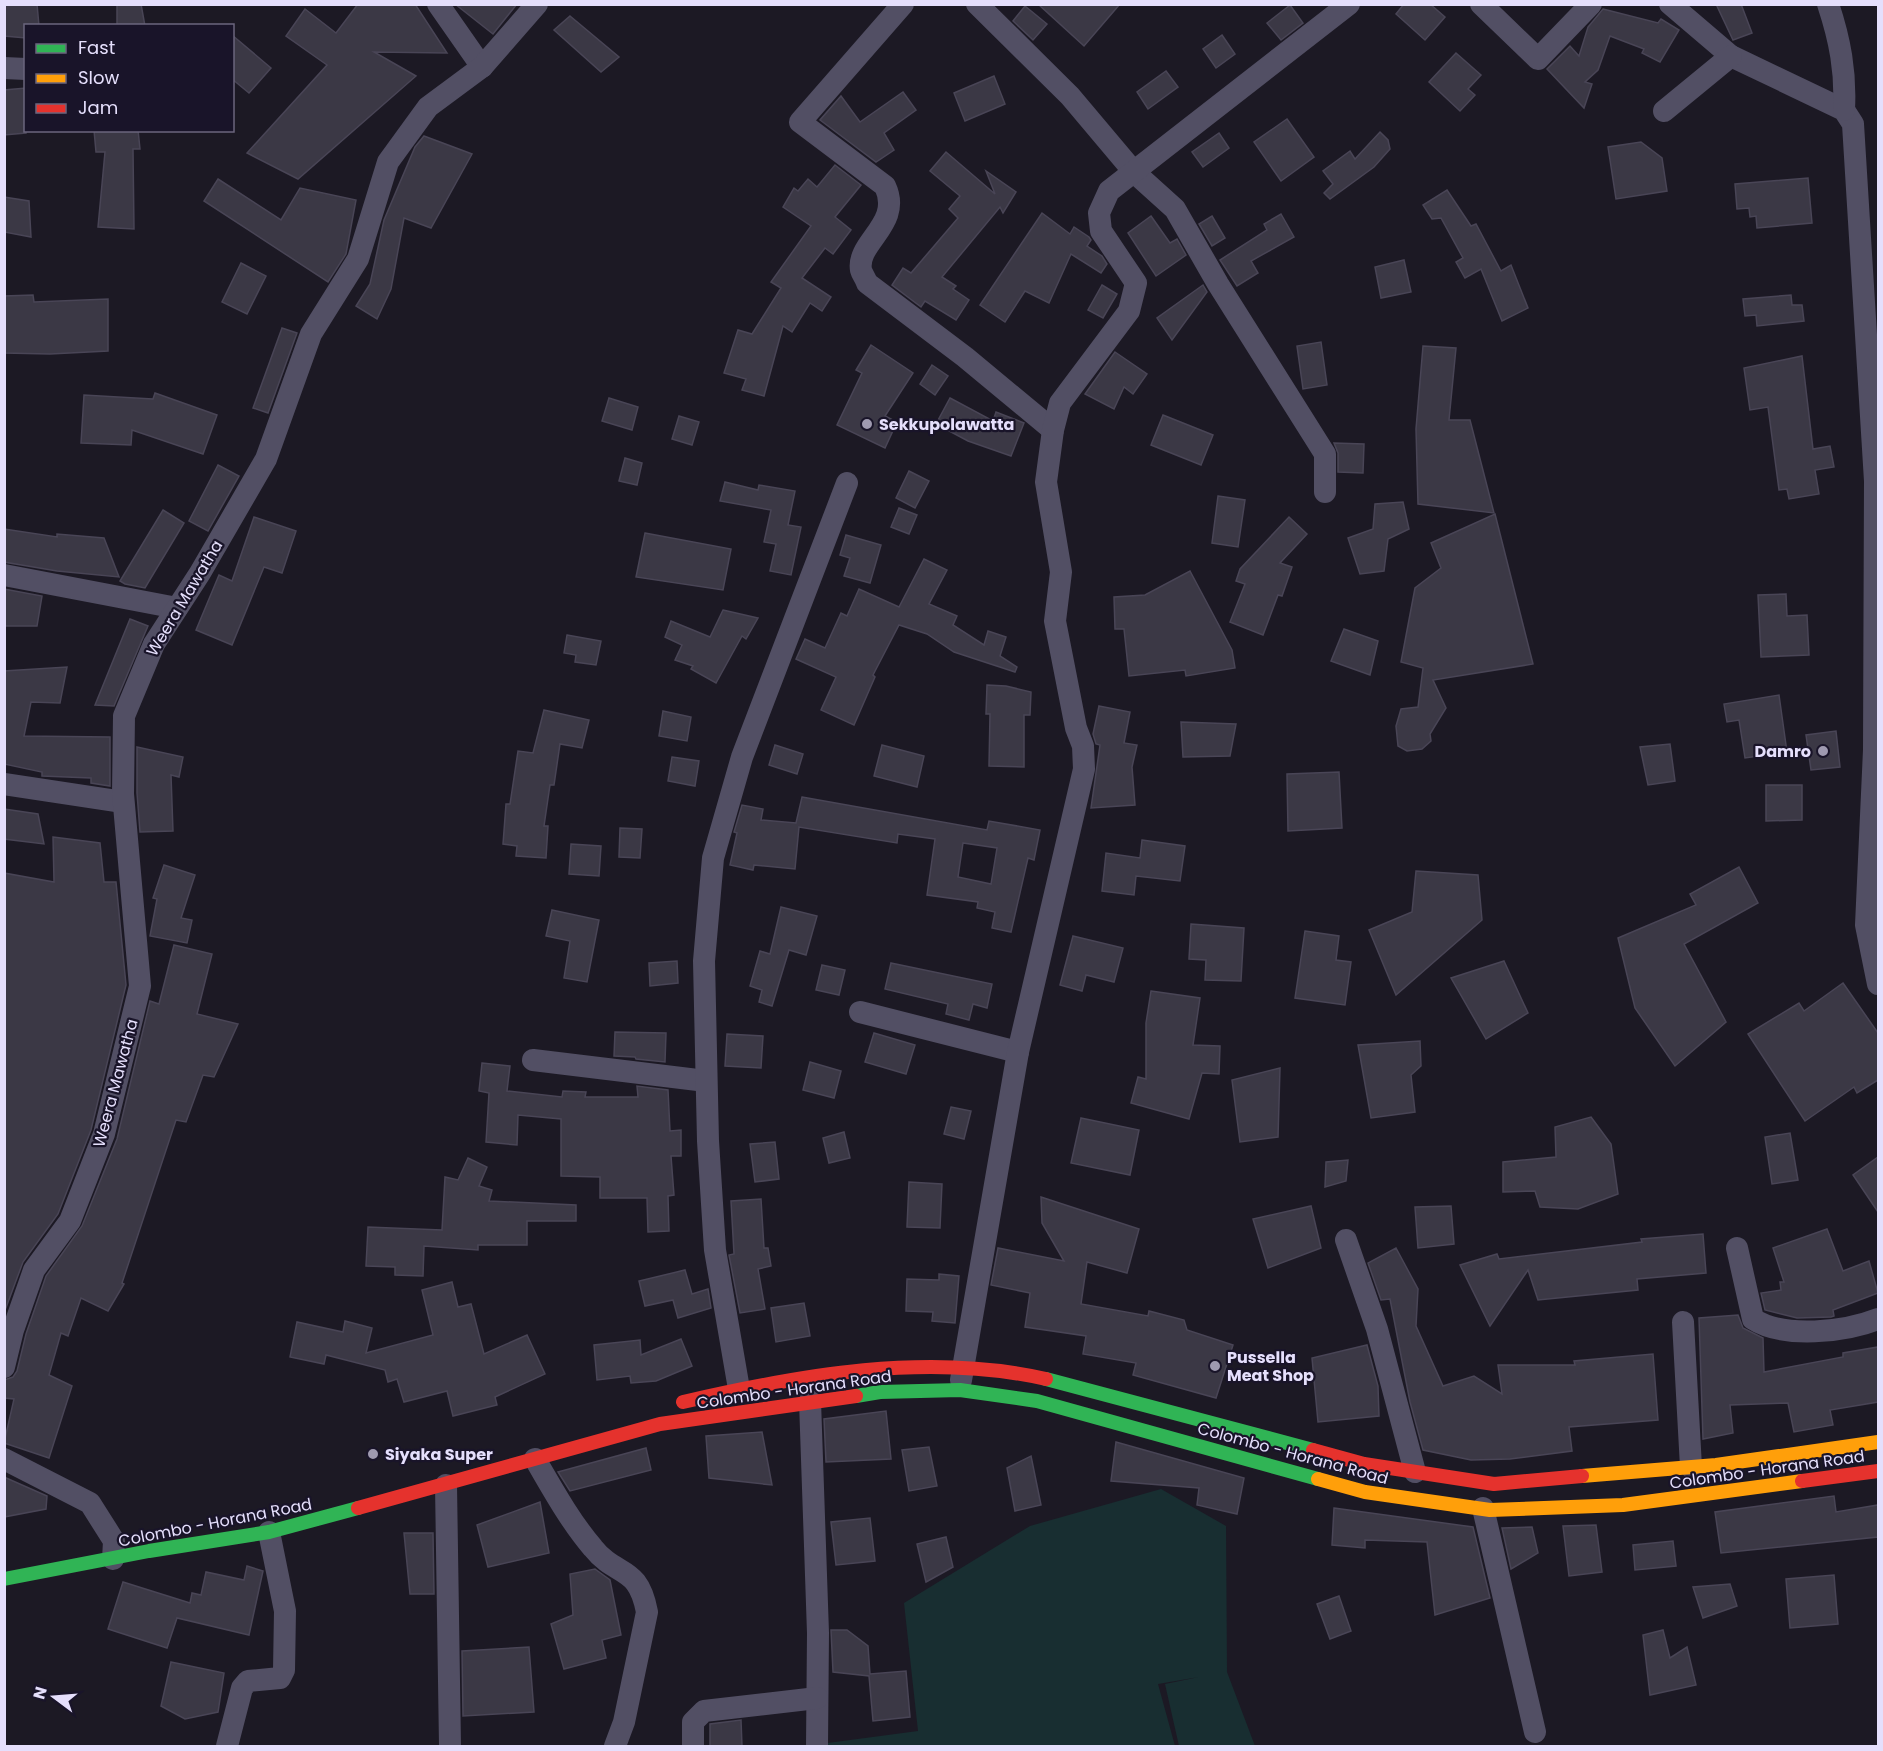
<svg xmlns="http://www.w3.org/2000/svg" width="1883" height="1751" font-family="Poppins,sans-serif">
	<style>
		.green { fill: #182e31 }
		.building { fill: #3b3845; stroke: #494556; stroke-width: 1.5; fill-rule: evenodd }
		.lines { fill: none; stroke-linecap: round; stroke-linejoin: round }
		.street { stroke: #524f64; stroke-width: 22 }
		.fast { stroke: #30b455; stroke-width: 14 }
		.slow { stroke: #ff9f0a; stroke-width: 14 }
		.jam { stroke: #e5322d; stroke-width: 14 }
		.poi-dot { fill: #9f9ab0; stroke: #191429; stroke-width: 2 }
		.labels { text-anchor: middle; stroke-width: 4.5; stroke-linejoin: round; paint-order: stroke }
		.poi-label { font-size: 16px; font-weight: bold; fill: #e5dffc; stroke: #191429; text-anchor: start }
		.street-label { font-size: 16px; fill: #e5dffc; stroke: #191429 }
	</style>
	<rect width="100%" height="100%" fill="#1c1924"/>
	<polygon class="green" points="1161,1489 1226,1526 1227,1672 1255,1746 1179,1746 1165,1684 1199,1677 1158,1684 1175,1746 805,1746 918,1731 904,1603 1030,1526"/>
	<g class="building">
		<polygon points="4,4 37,4 39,26 26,26 26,38 4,36"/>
		<polygon points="117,4 141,4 145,26 117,26"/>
		<polygon points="358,4 415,4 447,53 374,52 416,76 298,179 247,153 327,65 286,36 305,9 336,33"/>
		<polygon points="455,4 517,4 493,34"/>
		<polygon points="1038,4 1120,4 1084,46"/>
		<polygon points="1404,4 1430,4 1445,17 1425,40 1396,14"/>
		<polygon points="1716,4 1741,4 1752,33 1733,40"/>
		<polygon points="1290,5 1303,23 1281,40 1267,23"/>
		<polygon points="1025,6 1047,24 1033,40 1013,21"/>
		<polygon points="1603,9 1658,23 1661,19 1679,30 1660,62 1642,53 1644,49 1610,36 1598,70 1585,82 1592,84 1584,108 1547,69 1570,46 1579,56 1588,27"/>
		<polygon points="570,16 619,57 601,72 554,30"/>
		<polygon points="232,35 271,68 249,93 232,79"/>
		<polygon points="1222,35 1235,54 1216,68 1203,49"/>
		<polygon points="1456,53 1481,75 1468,89 1475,95 1460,111 1429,82"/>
		<polygon points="1166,71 1178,87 1148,109 1137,92"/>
		<polygon points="994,76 1005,104 965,121 954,93"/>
		<polygon points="26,88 26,133 4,135 4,90"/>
		<polygon points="903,92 916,110 884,133 894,150 876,162 820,120 841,96 860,122"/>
		<polygon points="1287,119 1314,157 1281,181 1254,142"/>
		<polygon points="94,130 138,130 140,149 133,149 134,229 98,227 105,152 96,152"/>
		<polygon points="1380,132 1388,140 1390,149 1374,167 1330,199 1324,193 1333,184 1323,171 1350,151 1355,159"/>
		<polygon points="1219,133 1229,148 1203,167 1192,152"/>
		<polygon points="424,136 472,154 431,228 404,218 391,289 377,319 356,306 370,284 384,220 415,147"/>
		<polygon points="1641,142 1662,158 1667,191 1616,199 1608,147"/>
		<polygon points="946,152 995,194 986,171 1016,192 1003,213 1000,207 942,277 956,286 953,289 969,300 956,320 925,301 921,307 892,285 903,268 911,273 958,218 949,209 960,196 930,171"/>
		<polygon points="835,165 861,185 835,217 851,230 833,254 825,248 802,278 831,297 822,311 810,303 792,332 783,326 764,396 742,390 746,379 724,373 738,330 752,334 781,288 771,282 811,226 783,207 794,188 798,191 808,179 817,187"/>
		<polygon points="1808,178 1812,223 1757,228 1756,216 1750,217 1749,208 1737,209 1735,184"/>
		<polygon points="218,179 281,220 300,188 356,200 346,254 328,282 204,201"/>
		<polygon points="1447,190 1471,226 1476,224 1501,271 1511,265 1528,308 1502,321 1481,269 1465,278 1456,262 1463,258 1441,218 1432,219 1423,205"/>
		<polygon points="4,197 29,201 31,237 4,232"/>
		<polygon points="1042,213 1070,234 1074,227 1089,237 1091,240 1087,246 1102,256 1107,264 1101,273 1071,254 1049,303 1025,291 1005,322 980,305"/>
		<polygon points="1281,214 1294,237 1251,261 1258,273 1237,286 1220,260 1267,230 1264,224"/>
		<polygon points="1151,216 1170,243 1177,239 1186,255 1156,276 1128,233"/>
		<polygon points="1212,216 1225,238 1212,246 1199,224"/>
		<polygon points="1404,260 1411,292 1381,298 1375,267"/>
		<polygon points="241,263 266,276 247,314 222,302"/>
		<polygon points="1102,285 1117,294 1103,318 1088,310"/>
		<polygon points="1203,285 1207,292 1172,340 1157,318"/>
		<polygon points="33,295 34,302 108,299 108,351 50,354 4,353 4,296"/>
		<polygon points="1791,295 1792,305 1802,305 1804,321 1757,326 1756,315 1745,316 1743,299"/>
		<polygon points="282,328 297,333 268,413 253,408"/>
		<polygon points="1321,342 1327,385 1303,389 1297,346"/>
		<polygon points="871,345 913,373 885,416 897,422 885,448 837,425 862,373 856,370"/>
		<polygon points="1423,346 1456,348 1449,420 1470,420 1494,513 1418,504 1416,429"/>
		<polygon points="1115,352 1147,374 1133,394 1124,387 1114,409 1085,394"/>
		<polygon points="1802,356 1813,449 1830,446 1834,467 1815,470 1819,494 1789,499 1787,489 1779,490 1768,407 1750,410 1744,368"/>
		<polygon points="932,365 948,376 935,395 920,384"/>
		<polygon points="155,393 217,415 203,454 132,430 131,445 81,443 84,395 153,399"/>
		<polygon points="609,398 638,407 632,430 602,421"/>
		<polygon points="950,398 993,421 996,412 1024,423 1011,456 968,441 936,424"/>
		<polygon points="1163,415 1213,435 1201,465 1151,445"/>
		<polygon points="679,416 699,422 692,445 672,439"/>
		<polygon points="1334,443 1364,444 1363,473 1338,472 1338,453"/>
		<polygon points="625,458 642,463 637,485 619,481"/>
		<polygon points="218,465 239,476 208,531 189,521"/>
		<polygon points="909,471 929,481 915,508 896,498"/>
		<polygon points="725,482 758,490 759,485 795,491 788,525 801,527 791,575 770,571 776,544 764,542 771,510 720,501"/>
		<polygon points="1218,496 1245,500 1238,547 1212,543"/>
		<polygon points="1403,502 1409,529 1388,539 1384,571 1360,574 1348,538 1373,529 1375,504"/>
		<polygon points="899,508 917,515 909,534 891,527"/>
		<polygon points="163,510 184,523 145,588 125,584 120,581"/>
		<polygon points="1495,514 1533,664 1433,680 1446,708 1430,734 1431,741 1422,749 1407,751 1398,746 1396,726 1401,709 1418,707 1423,668 1401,662 1415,588 1441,568 1431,543"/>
		<polygon points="254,517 296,531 282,573 264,567 232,645 196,630 219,575 232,581"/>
		<polygon points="1289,517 1307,534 1280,563 1292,567 1282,596 1278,595 1263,635 1230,622 1245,584 1236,581 1240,569"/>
		<polygon points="4,529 57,537 57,534 104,538 119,577 57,571 4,562"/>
		<polygon points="645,533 731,549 723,590 636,577"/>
		<polygon points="846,535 881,545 870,583 844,576 850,558 840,555"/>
		<polygon points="924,559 947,570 929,604 957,616 953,625 984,645 988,631 1006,637 1000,656 1017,667 1015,672 954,652 927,634 899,625 873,675 875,677 854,725 821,710 836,677 796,659 805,639 825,648 841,613 847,616 859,589 899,607"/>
		<polygon points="1190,571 1232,650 1235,668 1186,676 1185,670 1129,676 1124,629 1115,629 1114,597 1145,595"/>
		<polygon points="4,589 42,596 37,626 4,626"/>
		<polygon points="1786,594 1787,616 1807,615 1809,655 1761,657 1758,595"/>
		<polygon points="723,610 758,618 746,639 742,636 716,683 691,669 693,666 675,660 682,645 665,637 671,621 710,637"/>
		<polygon points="130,619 148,626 145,633 114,706 95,705"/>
		<polygon points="1344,629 1378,641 1370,675 1331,661"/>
		<polygon points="567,635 601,641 596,665 575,662 576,655 564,653"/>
		<polygon points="67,667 60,703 31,702 24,736 110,737 110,786 91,783 91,778 42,776 42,772 4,764 4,671"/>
		<polygon points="987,685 1006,686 1031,692 1030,715 1024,715 1024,767 989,766 990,714 986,714"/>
		<polygon points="1779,695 1787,752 1745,758 1739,720 1727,722 1724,704"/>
		<polygon points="1099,706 1130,712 1124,743 1137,745 1132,767 1135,805 1091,808 1100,745 1096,744 1093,734"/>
		<polygon points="544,710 589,720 582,748 560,744 554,785 550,785 544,826 548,826 546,858 516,856 517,846 503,844 506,804 510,804 518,751 533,753"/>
		<polygon points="663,711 691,717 687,741 659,736"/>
		<polygon points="1181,722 1236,724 1230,756 1183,757"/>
		<polygon points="1836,731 1840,767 1811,770 1806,735"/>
		<polygon points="1670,744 1675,781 1648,785 1640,747"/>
		<polygon points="775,745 803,754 797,774 769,765"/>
		<polygon points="882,745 924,756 917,787 874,776"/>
		<polygon points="137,747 183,757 179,777 171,775 173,831 140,832 137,793"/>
		<polygon points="672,757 699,761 695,786 668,781"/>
		<polygon points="1339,772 1342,828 1288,831 1287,774"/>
		<polygon points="1766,785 1802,785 1802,820 1766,821"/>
		<path d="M802 797 987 830 989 821 1040 830 1034 860 1028 858 1011 932 992 928 995 912 977 908 978 902 927 895 935 839 898 834 897 843 799 827 795 869 754 865 753 870 730 865 737 833 734 832 742 805 763 809 761 820 796 823ZM963 843 997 848 991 884 958 877Z"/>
		<polygon points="4,809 38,814 44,844 4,839"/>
		<polygon points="620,828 642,829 640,858 619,857"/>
		<polygon points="53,837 100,843 104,882 116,882 126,985 91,1130 58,1214 23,1262 4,1313 4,873 54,882"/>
		<polygon points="1142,840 1185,846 1180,881 1136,876 1134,895 1102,891 1106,853 1140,858"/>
		<polygon points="571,844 601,846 599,876 569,874"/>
		<polygon points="164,865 195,875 181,918 192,920 187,943 150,936 157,899 153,898"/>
		<polygon points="1739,867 1758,903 1684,944 1726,1022 1675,1066 1635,1008 1618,938 1696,905 1690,894"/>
		<polygon points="1416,871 1478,875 1482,920 1396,995 1369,930 1412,912"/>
		<polygon points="781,907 817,916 806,955 789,950 772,1006 759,1002 762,990 750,986 760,951 770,954"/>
		<polygon points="552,910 599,920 587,982 564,978 570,941 546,936"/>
		<polygon points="1191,924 1244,928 1241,981 1205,980 1206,960 1189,959"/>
		<polygon points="1305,931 1339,936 1336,960 1351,962 1345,1005 1295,998"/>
		<polygon points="1073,936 1123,948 1114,982 1086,975 1082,991 1060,985"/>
		<polygon points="174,945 212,954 197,1014 238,1024 214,1077 203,1075 186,1122 176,1120 122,1283 124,1284 108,1311 81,1298 68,1336 61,1333 49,1375 72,1386 49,1458 4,1443 14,1399 4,1398 4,1380 13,1377 17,1371 26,1334 46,1276 82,1226 117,1139 150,1001 159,1004"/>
		<polygon points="677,961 678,983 650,986 649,963"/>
		<polygon points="1504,961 1528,1013 1486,1039 1451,978"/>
		<polygon points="891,963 992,984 987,1008 973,1004 969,1020 946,1014 948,1004 885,989"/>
		<polygon points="822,965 845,970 839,995 816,990"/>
		<polygon points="1843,983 1878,1033 1878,1080 1857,1093 1854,1087 1805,1121 1748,1034 1799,1003 1804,1011"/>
		<polygon points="1151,991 1200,998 1193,1045 1220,1046 1219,1074 1202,1073 1189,1119 1131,1103 1138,1077 1146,1079 1146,1023"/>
		<polygon points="615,1032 666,1033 665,1062 636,1059 635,1057 614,1056"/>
		<polygon points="874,1033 915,1045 906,1074 865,1062"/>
		<polygon points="727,1034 763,1036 761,1068 725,1066"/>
		<polygon points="1420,1041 1421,1066 1411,1075 1415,1112 1371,1118 1358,1045"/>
		<polygon points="810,1062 841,1071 834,1098 803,1090"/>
		<polygon points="482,1063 510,1066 507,1091 562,1097 563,1091 586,1092 585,1097 638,1097 637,1086 668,1090 670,1131 681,1130 681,1156 671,1156 674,1195 668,1196 669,1231 648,1232 647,1198 600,1198 600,1177 561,1176 561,1119 518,1115 517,1145 486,1142 489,1093 479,1091"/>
		<polygon points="1280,1068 1278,1137 1240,1142 1232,1080"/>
		<polygon points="951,1107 971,1111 964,1139 944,1134"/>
		<polygon points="1591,1117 1611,1144 1618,1194 1578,1209 1540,1207 1535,1191 1503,1192 1503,1162 1556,1157 1555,1127"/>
		<polygon points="1081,1118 1139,1130 1130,1175 1071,1163"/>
		<polygon points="844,1132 850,1158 829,1163 823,1138"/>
		<polygon points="1790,1133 1798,1180 1772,1184 1765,1137"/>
		<polygon points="775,1142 779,1179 755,1182 750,1144"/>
		<polygon points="1878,1157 1878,1212 1853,1175"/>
		<polygon points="468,1158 487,1167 479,1186 492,1190 489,1201 576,1205 576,1221 527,1221 527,1245 478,1245 478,1250 424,1246 423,1276 395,1275 395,1267 366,1266 368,1227 442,1230 445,1177 458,1180"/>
		<polygon points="1348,1160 1346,1181 1325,1187 1326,1162"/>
		<polygon points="909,1182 942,1184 940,1228 907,1227"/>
		<polygon points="1041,1197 1139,1229 1127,1273 1087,1262 1081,1304 1148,1316 1149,1311 1184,1320 1187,1330 1233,1345 1216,1398 1133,1375 1136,1363 1083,1354 1086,1336 1025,1327 1030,1293 991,1285 998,1248 1064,1261 1042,1223"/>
		<polygon points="761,1199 764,1248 768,1248 771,1266 758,1269 765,1309 740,1313 729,1255 734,1254 731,1201"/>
		<polygon points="1311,1206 1321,1248 1268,1268 1253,1219"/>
		<polygon points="1451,1206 1454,1244 1418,1248 1415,1207"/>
		<polygon points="1827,1229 1843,1271 1869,1261 1878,1293 1833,1310 1834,1316 1831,1317 1797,1318 1765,1310 1761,1293 1781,1290 1780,1282 1784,1282 1773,1248"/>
		<polygon points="1703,1234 1706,1273 1637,1279 1638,1290 1538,1300 1528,1270 1490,1326 1460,1265 1497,1254 1499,1259 1642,1242 1641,1239"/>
		<polygon points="1396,1248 1418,1289 1416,1326 1443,1386 1474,1376 1502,1394 1498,1365 1575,1365 1574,1361 1653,1354 1658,1420 1569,1427 1572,1451 1510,1459 1471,1460 1423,1450 1410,1402 1390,1299 1381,1300 1368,1263"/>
		<polygon points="685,1270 692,1294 708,1289 711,1308 678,1318 673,1300 645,1306 639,1281"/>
		<polygon points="939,1274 959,1276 955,1323 932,1321 933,1312 906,1311 907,1279 939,1280"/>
		<polygon points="452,1282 458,1307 471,1304 484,1354 527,1335 545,1374 495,1397 497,1405 453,1416 447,1391 404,1402 397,1379 388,1382 385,1370 326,1355 324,1364 290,1357 297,1322 343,1332 345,1321 372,1328 366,1353 433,1335 422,1290"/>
		<polygon points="804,1303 810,1336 776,1342 771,1308"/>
		<polygon points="1738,1315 1743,1328 1763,1338 1764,1372 1843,1357 1843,1353 1878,1347 1878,1402 1830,1410 1833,1425 1794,1432 1788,1403 1730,1405 1733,1433 1703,1439 1699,1318"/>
		<polygon points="681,1339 692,1366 656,1381 631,1383 630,1376 597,1380 594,1345 640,1340 641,1355"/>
		<polygon points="1367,1345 1378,1386 1379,1416 1318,1422 1312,1358"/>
		<polygon points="886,1411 891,1459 826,1462 824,1419"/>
		<polygon points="762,1432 772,1485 709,1478 706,1436"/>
		<polygon points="1116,1442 1244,1478 1237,1514 1197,1505 1199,1488 1111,1481"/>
		<polygon points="929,1447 937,1486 909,1491 902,1450"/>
		<polygon points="646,1448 651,1470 570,1491 558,1472"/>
		<polygon points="1031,1456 1041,1505 1015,1511 1007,1468"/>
		<polygon points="4,1477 47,1496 46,1509 4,1517"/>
		<polygon points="1834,1496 1836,1512 1878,1505 1878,1537 1721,1553 1715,1512"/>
		<polygon points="540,1502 549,1553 488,1567 477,1525"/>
		<polygon points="1334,1508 1473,1527 1490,1598 1435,1615 1427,1542 1365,1540 1365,1548 1332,1545"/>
		<polygon points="870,1518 875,1561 836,1565 831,1522"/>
		<polygon points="1596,1525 1602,1572 1569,1576 1563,1526"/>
		<polygon points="1532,1527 1538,1553 1511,1569 1502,1528"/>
		<polygon points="404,1533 433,1533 434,1594 410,1594"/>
		<polygon points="946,1537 953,1567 926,1582 917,1544"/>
		<polygon points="1673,1541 1676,1566 1635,1570 1633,1545"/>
		<polygon points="247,1566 263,1571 249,1635 177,1618 167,1648 108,1629 123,1582 190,1603 192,1593 201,1595 206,1572 244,1580"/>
		<polygon points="595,1569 610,1580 621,1635 602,1640 606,1658 564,1669 551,1624 573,1615 570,1574"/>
		<polygon points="1834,1575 1838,1624 1790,1628 1786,1579"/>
		<polygon points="1730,1584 1737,1606 1703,1618 1693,1587"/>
		<polygon points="1339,1596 1351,1631 1330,1639 1317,1604"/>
		<polygon points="831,1630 847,1630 868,1646 870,1674 906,1671 910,1717 873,1721 869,1676 833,1672"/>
		<polygon points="1663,1630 1670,1658 1687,1647 1696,1685 1650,1695 1643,1635"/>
		<polygon points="529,1647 534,1712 463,1716 462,1651"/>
		<polygon points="171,1662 224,1673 218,1712 185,1719 161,1706"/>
		<polygon points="741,1720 742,1746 710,1746 710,1724"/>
	</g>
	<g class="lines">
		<g class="street">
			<polyline points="438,4 482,67"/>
			<path d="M903 4 800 122 885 186C903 224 856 242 861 270 862 274 866 279 867 283L965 357 1053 430"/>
			<polyline points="977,4 1070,96 1134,172 1175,209 1218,284 1325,454 1325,492"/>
			<polyline points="1481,4 1538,59 1591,4"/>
			<polyline points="1670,4 1731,56 1844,110 1853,124 1875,481 1874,750 1866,925 1878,984"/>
			<path d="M1828 4C1840 40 1846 72 1844 110"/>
			<polyline points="4,68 26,69"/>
			<polyline points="1664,111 1731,56"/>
			<polyline points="4,575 177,608"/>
			<polyline points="4,784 123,802"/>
			<polyline points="860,1012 1018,1052"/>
			<polyline points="533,1060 706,1081"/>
			<polyline points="1346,1240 1377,1329 1415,1472"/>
			<path d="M1737 1248 1753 1319C1784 1339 1845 1332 1878 1319"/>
			<polyline points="1683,1322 1691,1467"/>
			<polyline points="4,1367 13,1330 34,1270 70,1221 104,1134 140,986 123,794 124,716 154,644 200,573 266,459 311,334 358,259 388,162 428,107 482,67 537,4"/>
			<polyline points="961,1380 1018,1052 1084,769 1083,746 1076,728 1055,621 1061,572 1046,482 1053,430 1060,403 1129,311 1136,283 1101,231 1099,213 1109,191 1349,4"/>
			<polyline points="739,1389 715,1250 708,1141 704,961 713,858 742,757 847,483"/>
			<polyline points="810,1401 818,1633 817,1746"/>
			<polyline points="4,1459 90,1503 114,1541 113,1559"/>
			<path d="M535 1459C553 1490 570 1521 593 1548 617 1578 638 1564 647 1612L624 1722 615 1746"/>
			<polyline points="446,1485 450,1746"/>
			<polyline points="1483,1508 1535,1732"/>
			<polyline points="227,1746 242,1688 248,1681 280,1678 284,1670 285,1611 269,1532"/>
			<polyline points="693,1746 693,1722 704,1711 817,1698"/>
		</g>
		<g class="fast">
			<polyline points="1046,1379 1313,1450"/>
			<polyline points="856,1396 880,1392 960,1390 1037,1401 1318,1479"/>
			<polyline points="4,1579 149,1551 269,1532 358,1508"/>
		</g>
		<g class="slow">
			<polyline points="1582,1476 1716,1465 1878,1442"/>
			<polyline points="1318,1479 1365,1492 1490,1510 1623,1505 1802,1481"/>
		</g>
		<g class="jam">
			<path d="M683 1402C800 1375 927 1352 1046 1379"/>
			<polyline points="1313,1450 1364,1464 1494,1484 1582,1476"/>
			<polyline points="1802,1481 1878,1471"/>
			<polyline points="358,1508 660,1424 856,1396"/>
		</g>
	</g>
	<g class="poi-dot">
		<circle cx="867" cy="424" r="6"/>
		<circle cx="1823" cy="751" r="6"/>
		<circle cx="1215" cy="1366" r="6"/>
		<circle cx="373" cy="1454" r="6"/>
	</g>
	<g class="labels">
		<g class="poi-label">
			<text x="879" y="430">Sekkupolawatta</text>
			<text x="1811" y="757" text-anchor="end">Damro</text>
			<text x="1227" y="1363">Pussella<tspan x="1227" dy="18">Meat Shop</tspan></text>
			<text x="385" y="1460">Siyaka Super</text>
		</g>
		<g class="street-label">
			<text transform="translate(184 598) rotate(-59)" y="6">Weera Mawatha</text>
			<text transform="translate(115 1083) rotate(-75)" y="6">Weera Mawatha</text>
			<text transform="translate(794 1389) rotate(-8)" y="6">Colombo - Horana Road</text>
			<text transform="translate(1293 1453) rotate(15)" y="6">Colombo - Horana Road</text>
			<text transform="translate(1767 1469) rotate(-8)" y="6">Colombo - Horana Road</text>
			<text transform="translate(215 1522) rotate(-11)" y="6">Colombo - Horana Road</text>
		</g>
	</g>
	<rect width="1883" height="1751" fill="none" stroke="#e5dffc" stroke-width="12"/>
	<rect x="24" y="24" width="210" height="108" fill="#191429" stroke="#6b657d" stroke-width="1.5"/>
	<rect x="36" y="44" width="30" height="9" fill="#30b455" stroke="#6b657d" stroke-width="1.5"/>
	<text x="78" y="54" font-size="18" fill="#e5dffc">Fast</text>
	<rect x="36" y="74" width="30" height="9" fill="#ff9f0a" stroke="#6b657d" stroke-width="1.5"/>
	<text x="78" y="84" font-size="18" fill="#e5dffc">Slow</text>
	<rect x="36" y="104" width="30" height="9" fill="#e5322d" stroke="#6b657d" stroke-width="1.5"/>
	<text x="78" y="114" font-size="18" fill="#e5dffc">Jam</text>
	<g transform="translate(54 1697) rotate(286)" stroke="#191429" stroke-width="4.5" paint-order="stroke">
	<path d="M0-4.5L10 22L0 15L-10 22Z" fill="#e5dffc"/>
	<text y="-9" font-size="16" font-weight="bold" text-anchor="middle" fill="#e5dffc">N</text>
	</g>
</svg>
